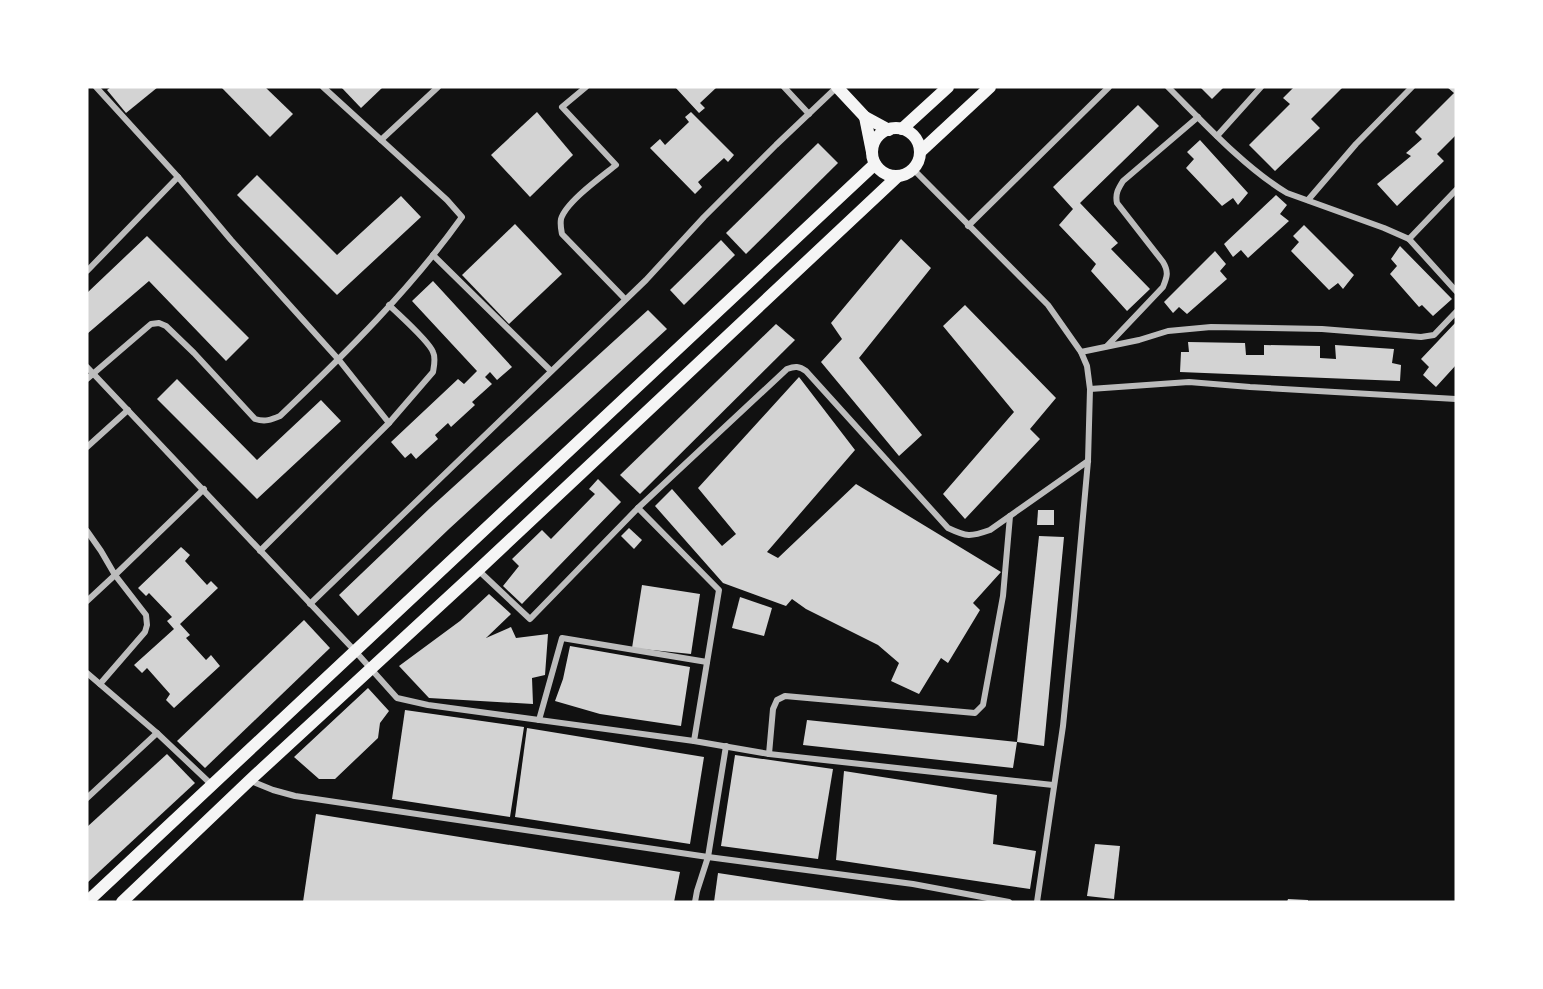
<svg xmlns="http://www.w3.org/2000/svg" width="1543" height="989" font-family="'DM Sans',sans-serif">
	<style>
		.building { fill: #d3d3d3 }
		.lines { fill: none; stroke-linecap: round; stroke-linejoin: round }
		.minor { stroke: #bcbcbc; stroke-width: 6 }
		.secondary { stroke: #f5f5f5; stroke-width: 12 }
	</style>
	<rect width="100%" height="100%" fill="#111"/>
	<g class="building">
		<polygon points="111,87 158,87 126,113 107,90"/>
		<polygon points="221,87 265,87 293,114 270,137"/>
		<polygon points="341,87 383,87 361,108"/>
		<polygon points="675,87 717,87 700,103 705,108 699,113"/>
		<polygon points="1200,87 1224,87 1212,99"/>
		<polygon points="1294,87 1343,87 1311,119 1320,128 1275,171 1249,145 1290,104 1283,98"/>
		<polygon points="1447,87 1456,87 1456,135 1437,154 1444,161 1397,206 1377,184 1411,156 1406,153 1422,139 1415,132 1454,93"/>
		<polygon points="1138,105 1159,126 1080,203 1118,243 1111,249 1150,289 1127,311 1091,271 1096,264 1059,225 1073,209 1053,187"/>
		<polygon points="537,112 573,155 530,197 491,155"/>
		<polygon points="691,112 734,155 728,162 724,158 698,182 702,187 695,194 650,148 660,139 665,145 689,122 685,117"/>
		<polygon points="1200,140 1248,193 1238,205 1233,198 1222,206 1186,168 1194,159 1187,152"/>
		<polygon points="818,143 838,163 746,254 726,233"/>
		<polygon points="257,175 337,255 401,196 421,217 337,295 237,195"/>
		<polygon points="1276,195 1287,205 1280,214 1289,221 1248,258 1241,250 1233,257 1224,244"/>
		<polygon points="515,224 562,274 509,324 462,275"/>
		<polygon points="1304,225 1354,275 1343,289 1338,283 1329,290 1291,251 1299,242 1293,236"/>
		<polygon points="147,236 249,338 226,361 149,281 87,334 87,293"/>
		<polygon points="901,239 931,268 859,358 922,435 899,456 821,362 842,339 831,323"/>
		<polygon points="721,240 735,255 684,305 670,290"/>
		<polygon points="1400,246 1452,299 1433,316 1422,305 1419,307 1390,274 1397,266 1391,259"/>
		<polygon points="1215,251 1226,264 1220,271 1227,279 1187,314 1179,307 1173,313 1164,302"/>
		<polygon points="433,281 512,367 497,380 490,372 485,377 492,384 472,402 475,405 451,427 448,423 435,435 438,439 416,459 411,453 405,458 391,442 458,379 464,384 477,371 412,301"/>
		<polygon points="965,305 1056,398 1030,429 1040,439 965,519 943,494 1014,412 943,326"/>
		<polygon points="648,310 667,329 449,529 358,616 339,595 430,508"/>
		<polygon points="1456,322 1456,365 1436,387 1423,375 1429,367 1421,359"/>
		<polygon points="776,324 795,340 640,494 620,475"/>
		<polygon points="1188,342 1245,343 1246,355 1264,355 1264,345 1320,346 1320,358 1336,359 1335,345 1394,349 1392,363 1401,365 1400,381 1180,372 1181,352 1189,352"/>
		<polygon points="799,377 855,450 767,552 778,558 856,484 1001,572 973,603 980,610 948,663 941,658 919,694 891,681 899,663 878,645 806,609 792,599 786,606 723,583 655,506 672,489 722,546 736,534 698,488"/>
		<polygon points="177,379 257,460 321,400 341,421 257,499 157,399"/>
		<polygon points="598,479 621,502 522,604 503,586 519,566 512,559 542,530 551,539 595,494 589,489"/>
		<polygon points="1038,510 1054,510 1054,525 1037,525"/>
		<polygon points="629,528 642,540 634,549 621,536"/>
		<polygon points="1039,536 1064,537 1044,746 1017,742"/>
		<polygon points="181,547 190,555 185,561 207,585 211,581 218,588 180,624 190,635 186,638 206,660 211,655 220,666 174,708 166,700 170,694 147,668 142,673 134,665 174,629 167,621 172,617 149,593 146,596 138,588"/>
		<polygon points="642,585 700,594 691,654 632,648"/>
		<polygon points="489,594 511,614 486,638 511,627 516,638 548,634 545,675 532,678 533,704 429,698 399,666 460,621"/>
		<polygon points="740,597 772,608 764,636 732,628"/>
		<polygon points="304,620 330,648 205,768 177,741"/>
		<polygon points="570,646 690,667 681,726 600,714 555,701 563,679"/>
		<polygon points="368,688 389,711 380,723 378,738 335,779 319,779 294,757"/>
		<polygon points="405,710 524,727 510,817 392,799"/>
		<polygon points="807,720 1017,742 1013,768 803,745"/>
		<polygon points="527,728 704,757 690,844 515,817"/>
		<polygon points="167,754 195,783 87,883 87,827"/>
		<polygon points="735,755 833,769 818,859 721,846"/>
		<polygon points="844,771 997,795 993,844 1036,851 1030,889 836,860"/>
		<polygon points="316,814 680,872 674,902 303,902"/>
		<polygon points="1095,844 1120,846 1114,899 1087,896"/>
		<polygon points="718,873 899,901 899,902 714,902"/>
		<polygon points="1288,899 1308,900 1308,902 1287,902"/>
	</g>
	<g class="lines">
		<g class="minor">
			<polyline points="96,87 178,177 231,240 339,360 389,423"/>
			<path d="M586 87 562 107 616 165C601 177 566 202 561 219 560 225 561 229 562 234L625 299"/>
			<polyline points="784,87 809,114"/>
			<path d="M1168 87C1203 122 1245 168 1287 193L1384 228 1409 239 1456 291"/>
			<polyline points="1217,136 1261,87"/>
			<polyline points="381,140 438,87"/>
			<polyline points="913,169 1048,305 1081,352 1087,366 1090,389 1088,461 1074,616 1063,726 1037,902"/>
			<polyline points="1308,200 1356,144 1412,87"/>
			<polyline points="968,226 1109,87"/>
			<polyline points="1409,239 1456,190"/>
			<polyline points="433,255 551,371"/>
			<polyline points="87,271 178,177"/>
			<path d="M1107 346 1163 287C1167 277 1169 272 1163 262L1117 203C1115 194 1118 189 1123 181L1198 117"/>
			<polyline points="1081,352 1139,340 1168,331 1211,327 1322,329 1421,337 1434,335 1456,312"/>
			<polyline points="87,367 355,651 397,698 428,705 694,741"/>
			<path d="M87 379 151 324 159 323 166 326 194 353 255 419C265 422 271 420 280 416 345 354 410 290 462 217L447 200 323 87"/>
			<polyline points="1090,389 1189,382 1250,387 1456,399"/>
			<polyline points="87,447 128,410"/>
			<polyline points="638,508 719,590 694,741 769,754 1053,785"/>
			<polyline points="87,531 101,551 115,575 204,489"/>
			<path d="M260 551 389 423 433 372C434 366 436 358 433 352 429 341 399 315 389 305"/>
			<path d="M478 570 530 619 638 508 787 369C795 366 799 366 806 371L948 528C967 537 970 537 990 530L1088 461"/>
			<polyline points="87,601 115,575 146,615 147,625 145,632 100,684"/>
			<polyline points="310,604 646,280 704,217 776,145 837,87"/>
			<polyline points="87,673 157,733 212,785"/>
			<polyline points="539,720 562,638 707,662"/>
			<polyline points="769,754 773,709 777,700 785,696 975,713 983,705 1003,596 1010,516"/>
			<polyline points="251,781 273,790 295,796 708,857 913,884 993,899"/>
			<polyline points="87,798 157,733"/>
			<polyline points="695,902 697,891 708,857 726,746"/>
			<polyline points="992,902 993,899 1009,902"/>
		</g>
		<g class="secondary">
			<polyline points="837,87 865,117 889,130"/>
			<polyline points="865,117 872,152"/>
			<circle cx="896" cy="152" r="24"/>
			<polyline points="902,129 948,87"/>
			<polyline points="920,152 990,87"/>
			<polyline points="87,902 875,164"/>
			<polyline points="122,902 250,780 478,570 898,176"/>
		</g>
	</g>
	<rect width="1543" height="989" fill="none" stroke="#ffffff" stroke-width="177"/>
</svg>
